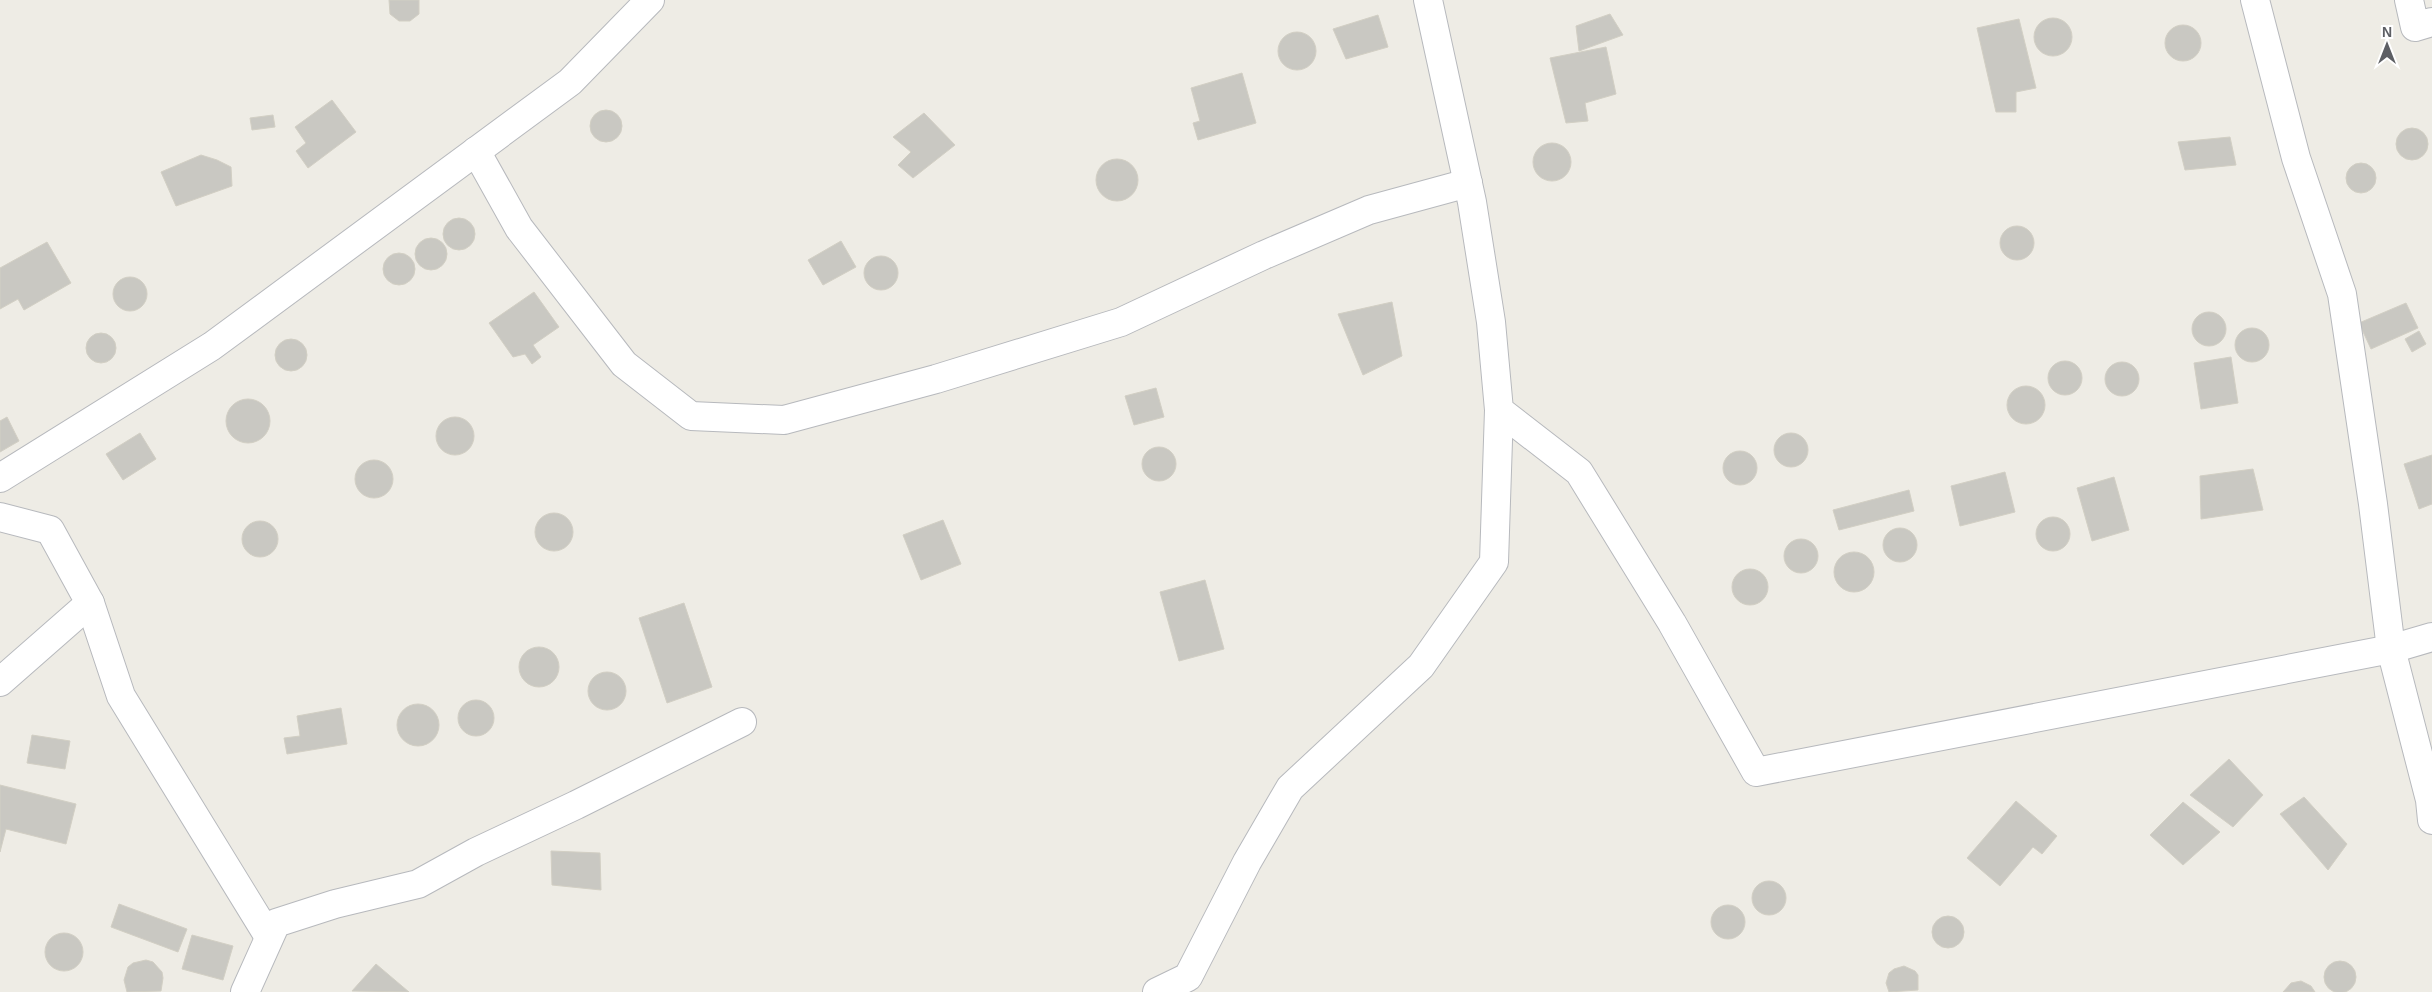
<svg xmlns="http://www.w3.org/2000/svg" width="2432" height="992" font-family="Arial,sans-serif">
	<style>
		.building { fill: #c9c8c2; stroke: #d2cfc4 }
		.lines { fill: none; stroke-linecap: round; stroke-linejoin: round }
		.minor-casing { stroke: #b7b9bd; stroke-width: 30 }
		.minor { stroke: #fff; stroke-width: 28 }
	</style>
	<rect width="100%" height="100%" fill="#eeece5"/>
	<g class="building">
		<polygon points="389,0 419,0 419,14 410,21 399,21 390,14"/>
		<polygon points="1610,14 1623,35 1579,51 1576,26"/>
		<polygon points="1378,15 1388,47 1346,59 1333,29"/>
		<circle cx="2053" cy="37" r="19"/>
		<polygon points="2019,19 2036,88 2016,92 2016,112 1996,112 1977,28"/>
		<circle cx="2183" cy="43" r="18"/>
		<circle cx="1297" cy="51" r="19"/>
		<polygon points="1606,47 1616,94 1585,103 1588,121 1566,123 1550,58"/>
		<polygon points="1242,73 1256,123 1198,140 1193,123 1200,121 1191,88"/>
		<polygon points="332,100 356,132 308,168 296,151 306,143 295,127"/>
		<circle cx="606" cy="126" r="16"/>
		<polygon points="924,113 955,145 913,178 898,165 911,152 893,137"/>
		<polygon points="273,115 275,127 252,130 250,118"/>
		<circle cx="2412" cy="144" r="16"/>
		<polygon points="2230,137 2236,165 2185,170 2178,142"/>
		<circle cx="1552" cy="162" r="19"/>
		<polygon points="201,155 217,160 231,167 232,186 176,206 161,172"/>
		<circle cx="1117" cy="180" r="21"/>
		<circle cx="2361" cy="178" r="15"/>
		<circle cx="459" cy="234" r="16"/>
		<circle cx="2017" cy="243" r="17"/>
		<circle cx="431" cy="254" r="16"/>
		<polygon points="841,241 856,267 823,285 808,260"/>
		<polygon points="47,242 71,283 24,310 18,299 0,309 0,268"/>
		<circle cx="399" cy="269" r="16"/>
		<circle cx="881" cy="273" r="17"/>
		<circle cx="130" cy="294" r="17"/>
		<polygon points="534,292 559,327 533,345 541,357 532,364 525,354 513,357 489,323"/>
		<polygon points="1392,302 1402,356 1363,375 1338,314"/>
		<polygon points="2406,303 2418,328 2371,349 2359,323"/>
		<circle cx="2209" cy="329" r="17"/>
		<circle cx="2252" cy="345" r="17"/>
		<polygon points="2419,331 2426,344 2412,352 2405,339"/>
		<circle cx="101" cy="348" r="15"/>
		<circle cx="291" cy="355" r="16"/>
		<polygon points="2231,357 2238,403 2201,409 2194,363"/>
		<circle cx="2065" cy="378" r="17"/>
		<circle cx="2122" cy="379" r="17"/>
		<circle cx="2026" cy="405" r="19"/>
		<polygon points="1156,388 1164,417 1134,425 1125,396"/>
		<circle cx="248" cy="421" r="22"/>
		<circle cx="455" cy="436" r="19"/>
		<polygon points="7,417 19,441 0,452 0,421"/>
		<polygon points="140,433 156,459 123,480 106,454"/>
		<circle cx="1791" cy="450" r="17"/>
		<circle cx="1159" cy="464" r="17"/>
		<circle cx="1740" cy="468" r="17"/>
		<polygon points="2432,455 2432,504 2419,509 2404,464"/>
		<circle cx="374" cy="479" r="19"/>
		<polygon points="2253,469 2263,510 2201,519 2200,476"/>
		<polygon points="2005,472 2015,512 1960,526 1951,486"/>
		<polygon points="2114,477 2129,530 2092,541 2077,488"/>
		<polygon points="1909,490 1914,511 1839,530 1833,510"/>
		<circle cx="554" cy="532" r="19"/>
		<circle cx="2053" cy="534" r="17"/>
		<polygon points="943,520 961,564 921,580 903,535"/>
		<circle cx="260" cy="539" r="18"/>
		<circle cx="1900" cy="545" r="17"/>
		<circle cx="1801" cy="556" r="17"/>
		<circle cx="1854" cy="572" r="20"/>
		<circle cx="1750" cy="587" r="18"/>
		<polygon points="1205,580 1224,649 1179,661 1160,592"/>
		<polygon points="684,603 712,687 667,703 639,618"/>
		<circle cx="539" cy="667" r="20"/>
		<circle cx="607" cy="691" r="19"/>
		<circle cx="476" cy="718" r="18"/>
		<circle cx="418" cy="725" r="21"/>
		<polygon points="341,708 347,744 287,754 284,738 300,736 297,716"/>
		<polygon points="32,735 70,741 65,769 27,763"/>
		<polygon points="2229,759 2263,795 2233,827 2190,795"/>
		<polygon points="0,785 76,804 66,844 6,829 0,852"/>
		<polygon points="2304,797 2347,844 2328,870 2280,814"/>
		<polygon points="2016,801 2057,836 2042,854 2033,847 2000,886 1967,858"/>
		<polygon points="2183,802 2220,832 2183,865 2150,835"/>
		<polygon points="551,851 600,853 601,890 552,885"/>
		<circle cx="1769" cy="898" r="17"/>
		<polygon points="119,904 187,929 178,952 111,927"/>
		<circle cx="1728" cy="922" r="17"/>
		<circle cx="1948" cy="932" r="16"/>
		<circle cx="64" cy="952" r="19"/>
		<polygon points="192,935 233,946 223,980 182,969"/>
		<polygon points="146,960 153,962 162,972 163,978 161,991 127,992 124,980 128,967 133,963"/>
		<circle cx="2340" cy="977" r="16"/>
		<polygon points="376,964 409,992 352,991"/>
		<polygon points="1904,966 1915,971 1918,975 1918,990 1889,992 1886,983 1889,973 1894,969"/>
		<polygon points="2301,981 2311,986 2315,992 2283,992 2291,983"/>
	</g>
	<g class="lines">
		<defs>
			<g id="minor">
				<polyline points="1428,0 1472,202 1491,322 1499,410 1579,472 1672,623 1756,772 2391,649 2432,637"/>
				<polyline points="2255,0 2296,158 2342,294 2373,504 2391,649 2430,800 2432,820"/>
				<polyline points="2409,0 2415,27 2432,22"/>
				<polyline points="476,151 519,228 624,364 691,416 784,420 936,379 1121,322 1264,255 1369,210 1468,183"/>
				<polyline points="0,478 212,346 570,82 650,0"/>
				<polyline points="0,517 50,530 90,603 0,682"/>
				<polyline points="90,603 121,696 269,937"/>
				<polyline points="245,992 276,923 335,904 418,884 476,852 576,805 742,722"/>
				<polyline points="1157,992 1188,977 1247,862 1290,788 1421,666 1494,562 1499,410"/>
			</g>
		</defs>
		<use href="#minor" class="minor-casing"/>
		<use href="#minor" class="minor"/>
	</g>
	<g transform="translate(2387 45)" stroke="#ffffff" stroke-width="4" paint-order="stroke">
	<path d="M0-4L9 19L0 12L-9 19Z" fill="#5d5f64"/>
	<text y="-8" font-size="14" font-weight="bold" text-anchor="middle" fill="#5d5f64">N</text>
	</g>
</svg>
